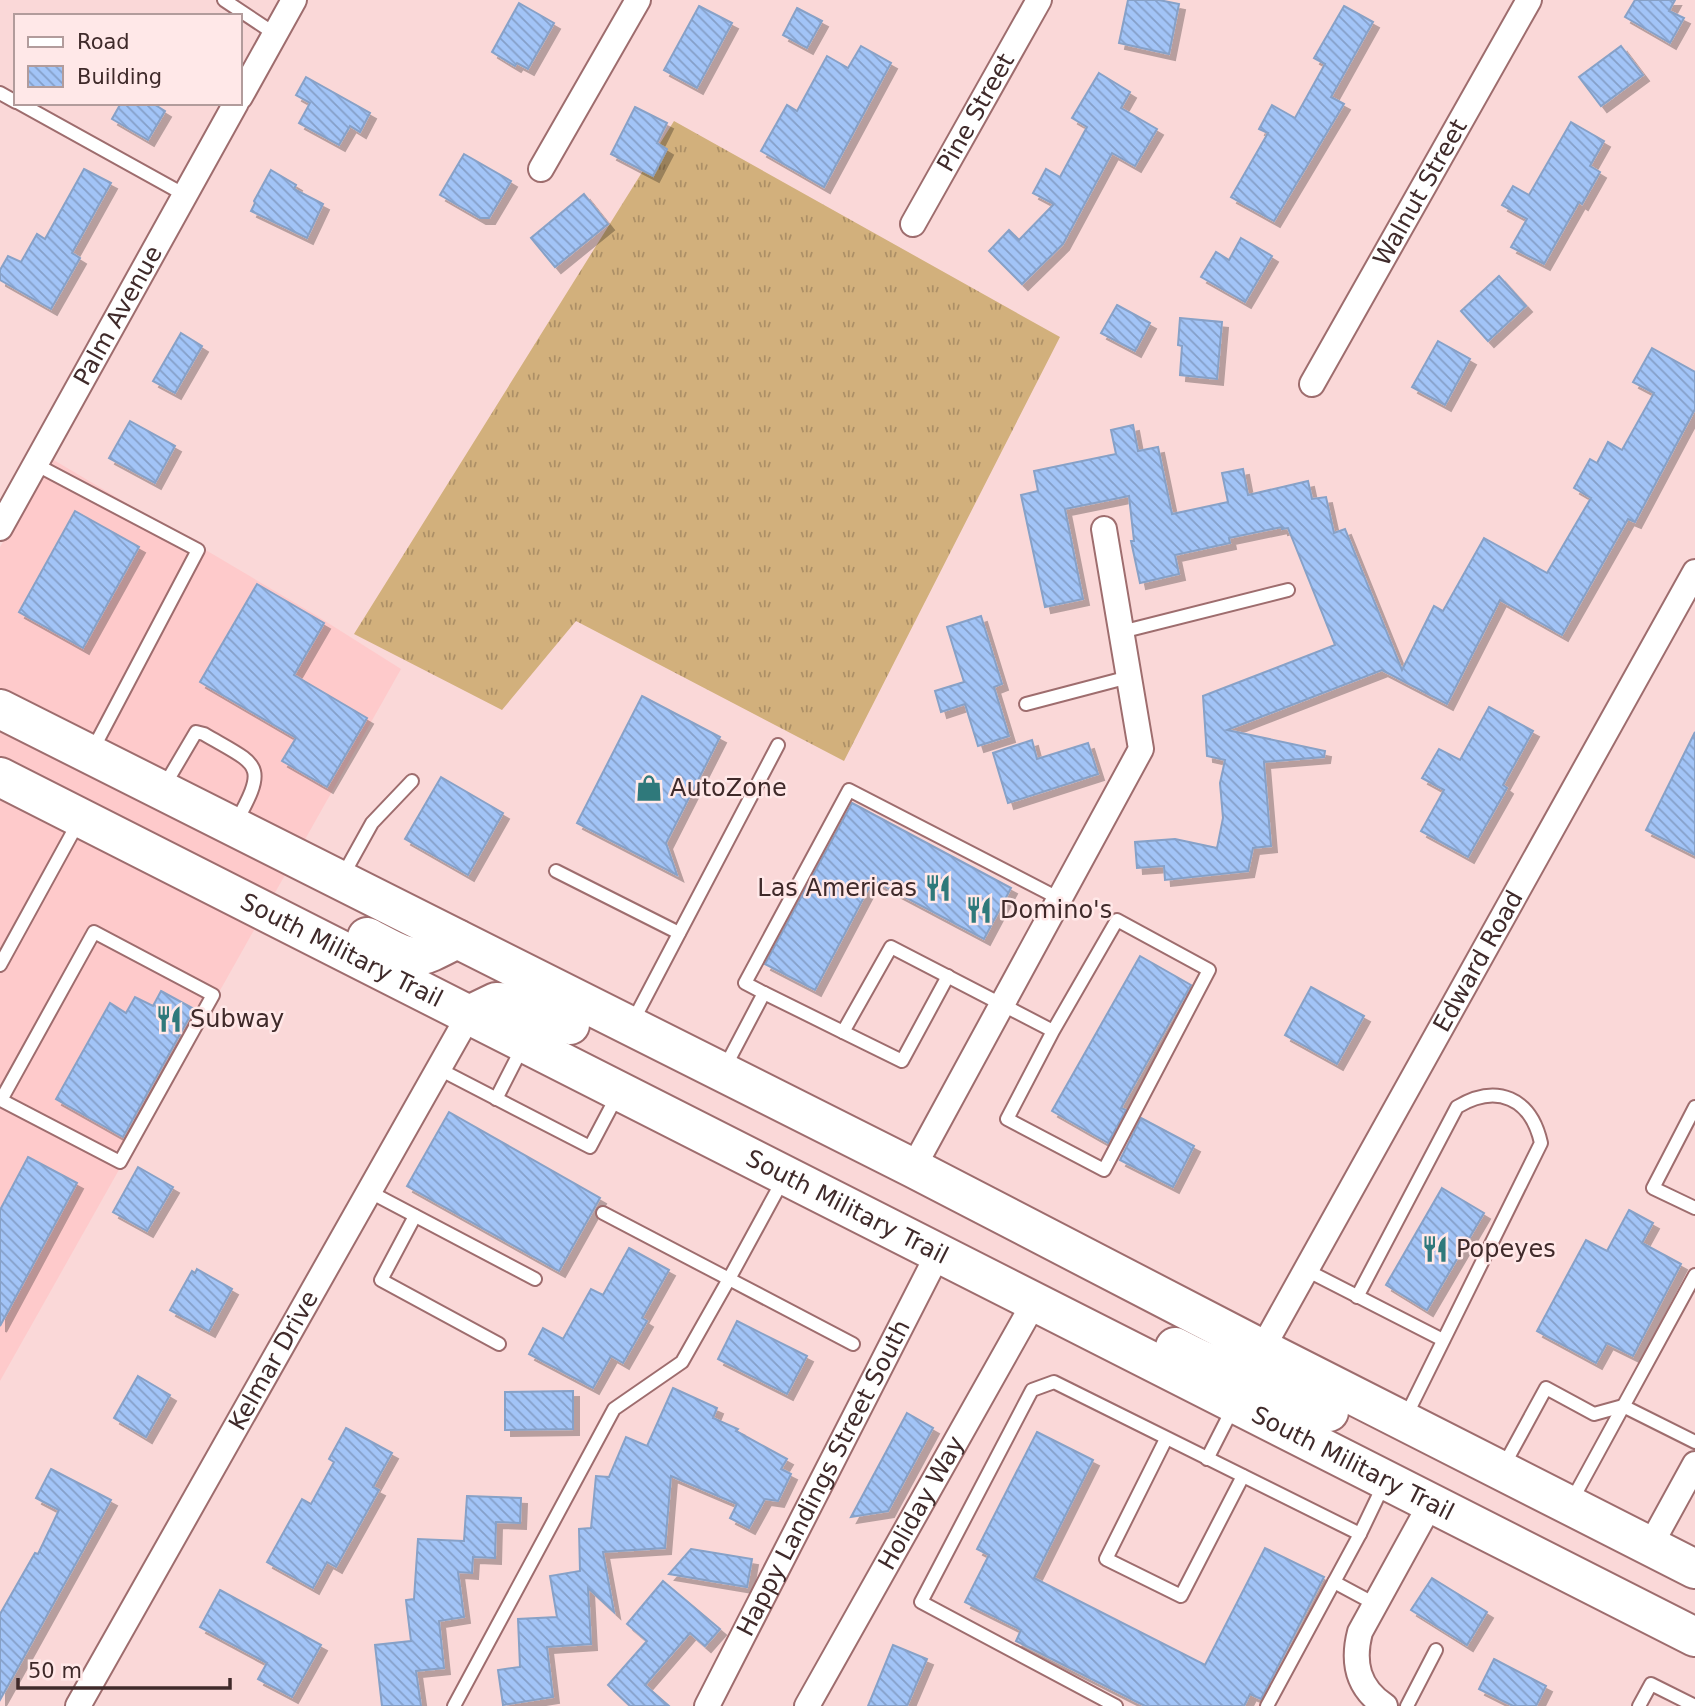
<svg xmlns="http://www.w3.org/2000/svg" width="1695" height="1706" font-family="'DejaVu Sans',sans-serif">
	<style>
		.built { fill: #fecacb }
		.grass { fill: url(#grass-tufts) }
		.building { fill: url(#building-back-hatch); stroke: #87a1c7; stroke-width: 2; filter: url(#shadow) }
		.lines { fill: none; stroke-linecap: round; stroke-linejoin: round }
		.lane-casing { stroke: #9e6d6e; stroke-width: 16 }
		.street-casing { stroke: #9e6d6e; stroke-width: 28 }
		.primary-casing { stroke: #9e6d6e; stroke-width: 42 }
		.lane { stroke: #fff; stroke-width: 12 }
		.street { stroke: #fff; stroke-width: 24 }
		.primary { stroke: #fff; stroke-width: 38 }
		.labels { text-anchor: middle; stroke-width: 5; stroke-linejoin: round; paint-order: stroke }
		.street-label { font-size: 24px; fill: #3f2a2a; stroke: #ffe8e8 }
		.poi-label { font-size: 24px; fill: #3f2a2a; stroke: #ffe8e8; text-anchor: start }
	</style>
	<defs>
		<pattern id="grass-tufts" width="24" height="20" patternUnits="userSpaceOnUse" patternTransform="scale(1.75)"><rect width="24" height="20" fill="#d2b07c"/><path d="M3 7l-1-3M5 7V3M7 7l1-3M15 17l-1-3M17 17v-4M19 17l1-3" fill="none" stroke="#ac8f66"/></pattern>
		<pattern id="building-back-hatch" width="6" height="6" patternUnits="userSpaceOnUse" patternTransform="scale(1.75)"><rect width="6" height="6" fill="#a2c4f7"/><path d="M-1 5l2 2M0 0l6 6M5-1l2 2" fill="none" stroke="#859fc8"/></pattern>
		<filter id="shadow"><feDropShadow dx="6" dy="6" stdDeviation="0" flood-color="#0004"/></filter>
	</defs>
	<rect width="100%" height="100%" fill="#fad8d8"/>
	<polygon class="built" points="52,459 317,616 401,669 0,1381 0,547"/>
	<polygon class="grass" points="674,121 1060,337 844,761 576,621 502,710 354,634"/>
	<g class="building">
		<polygon points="1128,0 1159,0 1179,4 1169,54 1119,43"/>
		<polygon points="1635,0 1675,0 1669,11 1684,18 1670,43 1625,17"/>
		<polygon points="519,3 554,23 528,69 517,63 515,66 492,52"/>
		<polygon points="699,6 732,23 697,88 664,70"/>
		<polygon points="1344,6 1373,22 1331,97 1344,104 1274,221 1231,197 1268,133 1259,129 1272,105 1295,118 1325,64 1314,58"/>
		<polygon points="797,8 822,21 807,48 783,35"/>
		<polygon points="861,46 891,63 824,187 761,151 787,105 797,111 827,56 848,68"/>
		<polygon points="1621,46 1643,75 1601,106 1579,77"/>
		<polygon points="1099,73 1130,92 1121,108 1157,129 1135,166 1112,153 1063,244 1022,284 989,251 1009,230 1019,240 1054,204 1033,193 1046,169 1060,177 1087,127 1072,118"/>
		<polygon points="306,77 370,113 360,132 350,126 339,145 299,123 310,103 296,95"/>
		<polygon points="121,103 152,103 165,111 148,140 112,119"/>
		<polygon points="635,107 667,123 657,143 667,149 653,176 611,154"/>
		<polygon points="1571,122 1604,141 1590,166 1600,172 1582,204 1579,202 1544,264 1511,247 1527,219 1502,205 1513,186 1529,195"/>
		<polygon points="464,154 511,181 489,218 480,218 440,195"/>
		<polygon points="84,169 111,183 72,253 80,258 51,309 0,280 0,270 8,256 21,262 37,234 45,239"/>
		<polygon points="271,170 296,185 294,189 323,204 307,238 251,211 255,203 254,201"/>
		<polygon points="584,194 608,224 555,267 531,238"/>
		<polygon points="1241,238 1272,256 1245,302 1201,277 1216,252 1229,260"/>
		<polygon points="1499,276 1526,306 1488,341 1461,311"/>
		<polygon points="1117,305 1150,323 1135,351 1101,333"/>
		<polygon points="1180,318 1222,322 1217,379 1180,375 1182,346 1178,345"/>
		<polygon points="181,333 202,346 175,393 153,381"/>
		<polygon points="1438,341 1470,359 1445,405 1412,387"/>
		<polygon points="1652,348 1695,372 1695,409 1635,522 1628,519 1562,635 1500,600 1447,704 1382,670 1227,730 1325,751 1324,757 1264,762 1271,846 1253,848 1248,871 1165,880 1164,866 1137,868 1135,842 1175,839 1217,848 1223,818 1220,783 1225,760 1207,756 1203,696 1335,645 1288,528 1282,529 1282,527 1229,538 1230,543 1175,555 1179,574 1140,583 1131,541 1134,541 1129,496 1065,509 1083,599 1045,607 1021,495 1038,491 1034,471 1116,454 1111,430 1133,425 1138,451 1158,447 1172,514 1228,502 1222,473 1243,469 1248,495 1308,481 1312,499 1326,497 1334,533 1345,529 1402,670 1434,606 1443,611 1484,538 1547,573 1591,498 1574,488 1590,459 1597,463 1608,442 1622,450 1654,393 1633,382"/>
		<polygon points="130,421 175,446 155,483 109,458"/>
		<polygon points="75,511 139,547 83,648 19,612"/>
		<polygon points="257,584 324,623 294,675 367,718 327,787 282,761 296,738 200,682"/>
		<polygon points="981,616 1002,684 994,687 1009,736 978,746 965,704 941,712 935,691 964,682 947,627"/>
		<polygon points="642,696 720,737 666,843 677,875 577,823"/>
		<polygon points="1489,707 1533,731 1503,785 1507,788 1468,857 1421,831 1444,790 1422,778 1439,749 1460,760"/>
		<polygon points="1695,732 1695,855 1646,830"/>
		<polygon points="1032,740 1037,759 1088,743 1098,774 1008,803 993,753"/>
		<polygon points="441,777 503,813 468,875 405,839"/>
		<polygon points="852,803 1011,888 984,939 873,880 815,990 765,964"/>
		<polygon points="1140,956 1191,985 1121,1108 1126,1110 1108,1143 1052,1111"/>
		<polygon points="1311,987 1364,1016 1337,1064 1285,1035"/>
		<polygon points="161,991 194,1009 123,1137 56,1099 110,1003 126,1013 135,997 153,1006"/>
		<polygon points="449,1112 600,1198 559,1271 407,1186"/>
		<polygon points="1141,1118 1194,1146 1173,1187 1120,1160"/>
		<polygon points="28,1157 77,1183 0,1326 0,1210"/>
		<polygon points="138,1167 173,1187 147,1231 113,1212"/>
		<polygon points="1442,1188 1484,1213 1427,1310 1386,1285"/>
		<polygon points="1629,1210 1653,1223 1642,1243 1681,1264 1633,1356 1607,1343 1596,1363 1537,1331 1586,1240 1607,1251"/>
		<polygon points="629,1248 669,1270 642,1318 647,1321 623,1363 611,1356 593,1388 529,1354 543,1328 563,1339 591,1289 603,1295"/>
		<polygon points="197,1269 232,1289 209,1331 170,1310 192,1271 195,1273"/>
		<polygon points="737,1321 807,1356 787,1394 718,1359"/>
		<polygon points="138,1376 170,1395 146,1437 114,1418"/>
		<polygon points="673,1388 717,1408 713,1418 738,1429 736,1431 787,1459 781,1469 791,1474 778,1501 765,1499 749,1528 730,1518 737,1504 671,1476 665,1548 603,1552 614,1612 588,1588 591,1644 547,1647 553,1697 503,1705 498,1670 520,1667 518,1619 557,1617 550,1576 580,1571 579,1529 591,1528 596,1476 609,1477 626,1437 647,1446"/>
		<polygon points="573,1391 573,1429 505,1430 505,1392"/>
		<polygon points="907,1413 933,1428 888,1511 851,1517"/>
		<polygon points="346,1428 392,1453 373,1487 379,1490 336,1567 327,1562 313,1588 267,1562 302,1499 311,1504 334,1462 329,1459"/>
		<polygon points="1037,1432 1093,1460 1034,1578 1205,1665 1265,1548 1324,1577 1261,1699 1250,1694 1244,1706 1145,1706 1016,1641 1021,1630 965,1602 989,1555 977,1549"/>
		<polygon points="51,1469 111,1500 0,1700 0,1614 35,1553 38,1554 59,1510 36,1498"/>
		<polygon points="467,1496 521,1498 520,1523 496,1522 495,1558 473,1557 472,1573 458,1572 464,1617 439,1621 444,1668 416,1671 421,1706 382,1706 375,1645 411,1641 406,1600 414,1599 418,1539 464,1541"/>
		<polygon points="691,1549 752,1559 747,1587 669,1574"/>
		<polygon points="1432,1578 1487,1612 1467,1645 1411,1610"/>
		<polygon points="663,1581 720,1629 705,1646 690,1633 645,1685 669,1706 630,1706 608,1685 647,1641 627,1624"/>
		<polygon points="220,1590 321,1645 292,1697 258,1679 267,1663 200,1627"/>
		<polygon points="893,1645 927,1659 907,1706 868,1706"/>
		<polygon points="1494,1659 1546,1686 1536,1706 1513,1706 1479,1689"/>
	</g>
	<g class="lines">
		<defs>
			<g id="lane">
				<polyline points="224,0 275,34"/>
				<polyline points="0,93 16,102"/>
				<polyline points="19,103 185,195"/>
				<polyline points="35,464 198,550 92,751"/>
				<polyline points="1121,632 1288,590"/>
				<polyline points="1026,704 1129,677"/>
				<path d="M163 788 196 732 204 734C259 766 269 763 235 824"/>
				<polyline points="556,871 679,933"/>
				<polyline points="342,877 372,823 412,781"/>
				<polyline points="0,965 79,821"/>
				<polyline points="764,993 745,983 849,790 1060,899"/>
				<polyline points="632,1023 778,745"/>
				<polyline points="843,1032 902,1061 948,976"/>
				<polyline points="439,1069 590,1147 618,1094"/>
				<polyline points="724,1069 764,993 843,1032 891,947 1053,1031 1117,920 1209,970 1104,1170 1007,1119 1053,1031"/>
				<polyline points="0,1099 1,1100 120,1162 213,995 94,932 1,1100"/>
				<polyline points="496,1099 523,1046"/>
				<polyline points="1695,1107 1653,1188 1695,1208"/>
				<polyline points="370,1192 535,1279"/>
				<polyline points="603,1213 729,1279 784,1178"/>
				<polyline points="415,1216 381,1280 499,1344"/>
				<polyline points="1306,1270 1443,1340"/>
				<path d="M1357 1297 1457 1107C1497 1083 1531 1098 1541 1143L1405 1418"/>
				<polyline points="1166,1439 1106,1559 1181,1596 1243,1476"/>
				<polyline points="1207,1459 1234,1406"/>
				<polyline points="1503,1467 1546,1388 1594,1414 1623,1406 1695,1442"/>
				<polyline points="1571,1502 1695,1275"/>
				<polyline points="1360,1534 1384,1484"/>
				<polyline points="1334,1582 1375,1604"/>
				<polyline points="454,1706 614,1409 682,1362 729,1279 853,1344"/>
				<polyline points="1116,1706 921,1602 1032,1390 1054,1382 1360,1534 1267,1706"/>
				<polyline points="1407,1706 1436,1650"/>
				<polyline points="1639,1706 1651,1684 1695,1706"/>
			</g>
			<g id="street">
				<polyline points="240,97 294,0"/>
				<polyline points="541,169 638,0"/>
				<path id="s1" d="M913 224 1039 0"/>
				<path id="s2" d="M1312 384 1529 0"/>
				<path id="s3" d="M0 528 236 103"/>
				<polyline points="913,1168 1141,749 1104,529"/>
				<path id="s4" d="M1262 1349 1695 572"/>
				<polyline points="1650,1546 1695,1464"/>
				<path id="s5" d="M78 1706 469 1015"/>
				<path id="s6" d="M707 1706 939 1252"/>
				<path id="s7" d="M807 1706 1035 1301"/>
				<path d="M1385 1706C1358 1688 1352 1663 1360 1632L1431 1503"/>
			</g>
			<g id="primary">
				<polyline points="0,709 913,1168 1262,1349 1695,1569"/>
				<path id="s8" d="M0 777 1695 1637"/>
				<path d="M367 937C414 961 409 964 457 939"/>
				<polyline points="469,1015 496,1002 525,1003 570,1025"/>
				<path d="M1175 1347C1195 1357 1221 1374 1243 1363 1250 1360 1256 1353 1262 1349"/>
				<polyline points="1236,1402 1269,1389 1282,1389 1329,1412"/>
			</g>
		</defs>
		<use href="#lane" class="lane-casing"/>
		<use href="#street" class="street-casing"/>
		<use href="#primary" class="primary-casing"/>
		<use href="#lane" class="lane"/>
		<use href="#street" class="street"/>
		<use href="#primary" class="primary"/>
	</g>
	<defs>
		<symbol id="shop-bare" viewBox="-9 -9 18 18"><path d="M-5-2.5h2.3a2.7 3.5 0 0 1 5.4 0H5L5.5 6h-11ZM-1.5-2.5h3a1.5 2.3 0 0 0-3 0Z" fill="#2f797b" stroke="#ffe8e8" stroke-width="2.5" paint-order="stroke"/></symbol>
		<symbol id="restaurant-bare" viewBox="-9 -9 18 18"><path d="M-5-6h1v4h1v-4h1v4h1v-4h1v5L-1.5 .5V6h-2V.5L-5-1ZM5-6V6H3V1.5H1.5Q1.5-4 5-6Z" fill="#2f797b" stroke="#ffe8e8" stroke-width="2.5" paint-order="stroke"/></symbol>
	</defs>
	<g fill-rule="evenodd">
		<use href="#shop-bare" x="630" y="769" width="38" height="38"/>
		<use href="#restaurant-bare" x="919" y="869" width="38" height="38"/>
		<use href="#restaurant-bare" x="960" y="891" width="38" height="38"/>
		<use href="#restaurant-bare" x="150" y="1000" width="38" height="38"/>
		<use href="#restaurant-bare" x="1416" y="1230" width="38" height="38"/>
	</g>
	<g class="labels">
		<g class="street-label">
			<text dy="8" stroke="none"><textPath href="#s1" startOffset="128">Pine Street</textPath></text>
			<text dy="8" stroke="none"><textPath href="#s2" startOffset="220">Walnut Street</textPath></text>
			<text dy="8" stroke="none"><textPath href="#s3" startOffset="243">Palm Avenue</textPath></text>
			<text dy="8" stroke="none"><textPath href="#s8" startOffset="383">South Military Trail</textPath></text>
			<text dy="8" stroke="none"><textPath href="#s4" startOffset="444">Edward Road</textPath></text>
			<text dy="8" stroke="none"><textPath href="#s8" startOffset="950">South Military Trail</textPath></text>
			<text dy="8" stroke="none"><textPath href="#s5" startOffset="397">Kelmar Drive</textPath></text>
			<text dy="8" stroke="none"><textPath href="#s8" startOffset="1517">South Military Trail</textPath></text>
			<text dy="8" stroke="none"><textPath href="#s6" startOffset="256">Happy Landings Street South</textPath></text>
			<text dy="8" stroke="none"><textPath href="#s7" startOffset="233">Holiday Way</textPath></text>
		</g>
		<g class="poi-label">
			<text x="670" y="796">AutoZone</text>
			<text x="917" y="896" text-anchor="end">Las Americas</text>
			<text x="1000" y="918">Domino's</text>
			<text x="190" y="1027">Subway</text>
			<text x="1456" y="1257">Popeyes</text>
		</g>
	</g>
	<rect x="14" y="14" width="228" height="91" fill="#ffe8e8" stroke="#b29c9c" stroke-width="2"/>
	<rect x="28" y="37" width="35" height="10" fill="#ffffff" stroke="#b29c9c" stroke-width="2"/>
	<text x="77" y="49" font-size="21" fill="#3f2a2a">Road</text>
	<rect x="28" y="66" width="35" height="21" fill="url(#building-back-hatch)" stroke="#b29c9c" stroke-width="2"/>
	<text x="77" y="84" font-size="21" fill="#3f2a2a">Building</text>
	<path d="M18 1678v10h212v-10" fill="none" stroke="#3f2a2a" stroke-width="3.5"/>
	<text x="28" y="1678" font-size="21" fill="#3f2a2a" stroke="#ffe8e8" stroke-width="5" paint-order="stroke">50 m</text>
</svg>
